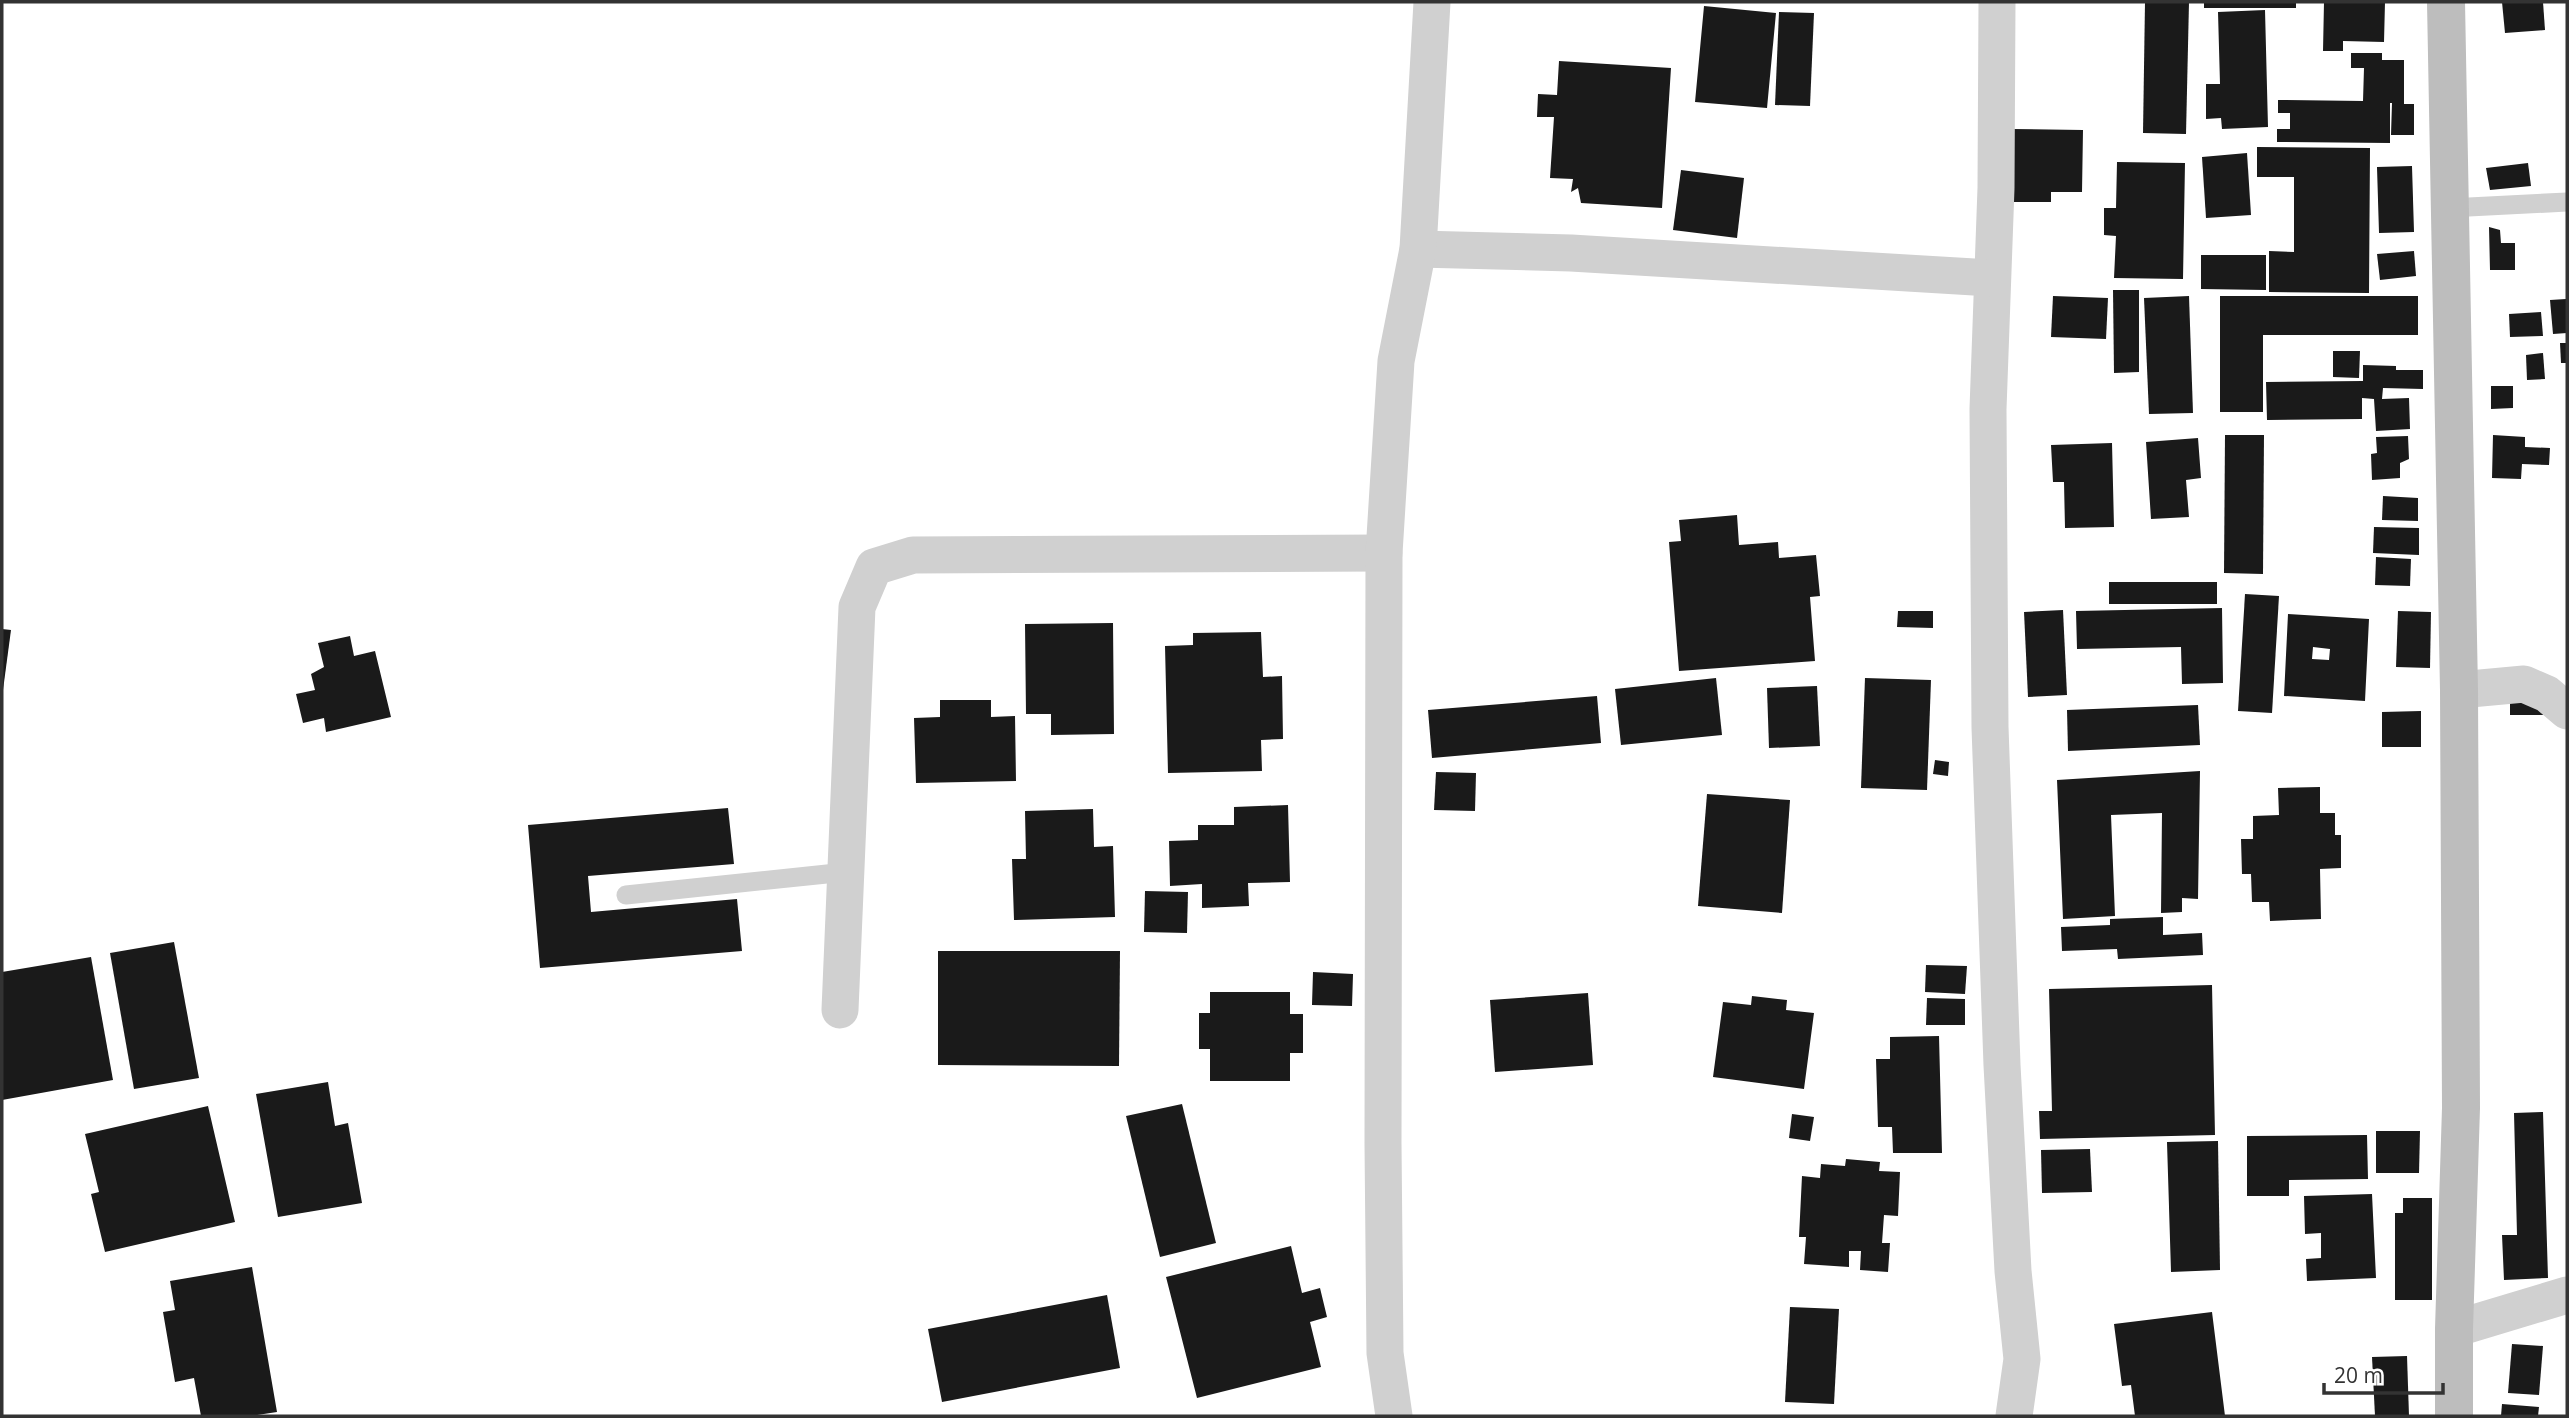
<svg xmlns="http://www.w3.org/2000/svg" width="2569" height="1418" font-family="'Open Sans',sans-serif">
	<style>
		.building { fill: #1a1a1a; fill-rule: evenodd }
		.lines { fill: none; stroke-linecap: round; stroke-linejoin: round }
		.lane { stroke: #d0d0d0; stroke-width: 19 }
		.street { stroke: #d0d0d0; stroke-width: 37 }
		.secondary { stroke: #bdbdbd; stroke-width: 38 }
	</style>
	<rect width="100%" height="100%" fill="#fff"/>
	<g class="building">
		<polygon points="2145,2 2189,2 2186,134 2143,133"/>
		<rect x="2204" y="2" width="92" height="6"/>
		<polygon points="2324,2 2385,2 2384,42 2343,41 2343,51 2323,51"/>
		<polygon points="2502,2 2543,2 2545,30 2505,33"/>
		<polygon points="1704,6 1776,13 1767,108 1695,102"/>
		<polygon points="2265,10 2268,127 2222,129 2221,118 2206,119 2206,84 2220,84 2218,12"/>
		<polygon points="1779,12 1814,13 1810,106 1775,105"/>
		<polygon points="2351,53 2382,53 2382,60 2404,60 2404,104 2414,104 2414,135 2391,135 2392,103 2390,103 2390,143 2277,142 2277,129 2290,129 2290,113 2278,113 2278,100 2363,101 2364,68 2351,68"/>
		<polygon points="1559,61 1671,68 1662,208 1581,203 1578,188 1571,192 1573,179 1550,178 1554,117 1537,117 1538,94 1557,95"/>
		<polygon points="2012,129 2083,130 2082,192 2051,192 2051,202 2012,202"/>
		<polygon points="2257,147 2370,148 2369,293 2269,292 2269,251 2294,252 2294,177 2257,177"/>
		<polygon points="2247,153 2251,215 2206,218 2202,157"/>
		<polygon points="2117,162 2185,163 2183,279 2114,278 2116,236 2104,235 2104,208 2116,208"/>
		<polygon points="2528,163 2531,186 2490,190 2486,168"/>
		<polygon points="2412,166 2414,232 2379,233 2377,167"/>
		<polygon points="1681,170 1744,178 1737,238 1673,230"/>
		<polygon points="2489,227 2500,230 2501,243 2515,243 2515,270 2490,270"/>
		<polygon points="2414,251 2416,276 2380,280 2377,254"/>
		<polygon points="2201,255 2266,255 2266,290 2201,289"/>
		<polygon points="2113,290 2139,290 2139,372 2114,373"/>
		<polygon points="2053,296 2108,298 2106,339 2051,337"/>
		<polygon points="2189,296 2193,413 2149,414 2144,298"/>
		<polygon points="2220,296 2418,296 2418,335 2263,335 2263,412 2220,412"/>
		<polygon points="2566,299 2567,333 2553,334 2550,300"/>
		<polygon points="2541,312 2543,336 2510,337 2509,314"/>
		<polygon points="2560,343 2567,343 2567,363 2561,363"/>
		<polygon points="2333,351 2360,351 2359,378 2333,377"/>
		<polygon points="2543,353 2545,379 2527,380 2526,355"/>
		<polygon points="2363,365 2396,366 2396,370 2423,370 2423,389 2383,388 2382,399 2409,398 2410,429 2376,431 2374,399 2362,398 2362,419 2267,420 2266,382 2363,381"/>
		<polygon points="2491,386 2513,386 2513,408 2491,409"/>
		<polygon points="2225,435 2264,435 2263,574 2224,573"/>
		<polygon points="2493,435 2525,437 2525,447 2550,448 2549,465 2522,464 2521,479 2492,478"/>
		<polygon points="2408,436 2409,459 2400,463 2400,478 2372,480 2371,454 2377,453 2376,437"/>
		<polygon points="2198,438 2201,478 2186,480 2189,517 2151,519 2146,442"/>
		<polygon points="2112,443 2114,527 2065,528 2064,482 2053,482 2051,445"/>
		<polygon points="2383,496 2418,498 2418,521 2382,520"/>
		<polygon points="1737,515 1739,545 1778,542 1779,558 1816,555 1820,596 1810,597 1815,661 1679,671 1669,542 1681,541 1679,520"/>
		<polygon points="2374,527 2419,528 2419,555 2373,553"/>
		<polygon points="2376,557 2411,559 2410,586 2375,585"/>
		<rect x="2109" y="582" width="108" height="22"/>
		<polygon points="2245,594 2279,596 2272,713 2238,711"/>
		<polygon points="2222,608 2223,683 2182,684 2181,647 2077,649 2076,611"/>
		<polygon points="2063,610 2067,695 2028,697 2024,612"/>
		<polygon points="1898,611 1933,611 1933,628 1897,627"/>
		<polygon points="2398,611 2431,612 2430,668 2396,667"/>
		<path d="M2288 614 2369 619 2365 701 2284 696ZM2313 647 2330 649 2329 660 2312 659Z"/>
		<polygon points="1113,623 1114,734 1051,735 1051,714 1026,714 1025,624"/>
		<polygon points="2,629 11,630 3,690 2,690"/>
		<polygon points="1261,632 1263,677 1282,676 1283,739 1261,740 1262,771 1168,773 1165,646 1193,645 1193,633"/>
		<polygon points="350,636 354,656 375,651 391,717 326,732 324,718 303,723 296,694 315,690 311,674 324,667 318,643"/>
		<polygon points="1716,678 1722,735 1621,745 1615,689"/>
		<polygon points="1865,678 1931,680 1927,790 1861,788"/>
		<polygon points="1817,686 1820,746 1769,748 1767,688"/>
		<polygon points="1597,696 1601,743 1432,758 1428,710"/>
		<polygon points="2543,698 2543,715 2510,715 2510,699"/>
		<polygon points="940,700 991,700 991,717 1015,716 1016,781 916,783 914,718 940,717"/>
		<polygon points="2198,705 2200,745 2068,751 2067,710"/>
		<polygon points="2421,711 2421,747 2382,747 2382,712"/>
		<polygon points="1935,760 1949,762 1948,776 1933,774"/>
		<polygon points="2200,771 2198,899 2182,898 2182,912 2161,913 2162,813 2111,815 2115,916 2063,919 2057,780"/>
		<polygon points="1436,772 1476,773 1475,811 1434,810"/>
		<polygon points="2320,787 2320,813 2335,813 2335,835 2341,835 2341,868 2320,869 2321,919 2270,921 2269,902 2252,902 2251,874 2242,874 2241,839 2253,839 2253,816 2279,815 2278,788"/>
		<polygon points="1707,794 1790,800 1782,913 1698,906"/>
		<polygon points="1288,805 1290,882 1248,883 1249,906 1202,908 1202,884 1170,886 1169,841 1198,840 1198,825 1234,825 1234,807"/>
		<polygon points="728,808 734,864 588,876 591,912 737,899 742,951 540,968 528,825"/>
		<polygon points="1093,809 1094,847 1113,846 1115,917 1014,920 1012,859 1026,859 1025,811"/>
		<polygon points="1145,891 1188,892 1187,933 1144,932"/>
		<polygon points="2163,917 2163,935 2202,933 2203,955 2118,959 2117,949 2062,951 2061,927 2110,925 2110,919"/>
		<polygon points="174,942 199,1078 134,1089 110,953"/>
		<polygon points="938,951 1120,951 1119,1066 938,1065"/>
		<polygon points="91,957 113,1080 2,1100 2,972"/>
		<polygon points="1926,965 1967,966 1965,994 1925,992"/>
		<polygon points="1313,972 1353,974 1352,1006 1312,1005"/>
		<polygon points="2212,985 2215,1135 2040,1139 2039,1111 2052,1111 2049,989"/>
		<polygon points="1210,992 1290,992 1290,1014 1303,1014 1303,1053 1290,1053 1290,1081 1210,1081 1210,1049 1199,1049 1199,1013 1210,1013"/>
		<polygon points="1588,993 1593,1065 1495,1072 1490,1000"/>
		<polygon points="1752,996 1787,1000 1786,1010 1814,1013 1804,1089 1713,1077 1723,1002 1751,1005"/>
		<polygon points="1927,998 1965,999 1965,1025 1926,1025"/>
		<polygon points="1939,1036 1942,1153 1893,1153 1892,1127 1878,1127 1876,1059 1890,1059 1890,1037"/>
		<polygon points="328,1082 335,1126 348,1123 362,1203 278,1217 256,1094"/>
		<polygon points="1182,1104 1216,1243 1160,1257 1126,1116"/>
		<polygon points="208,1106 235,1222 105,1252 91,1194 99,1192 85,1134"/>
		<polygon points="2543,1112 2548,1278 2504,1280 2502,1235 2517,1235 2514,1113"/>
		<polygon points="1792,1114 1814,1117 1810,1141 1789,1138"/>
		<polygon points="2376,1131 2420,1131 2419,1173 2376,1173"/>
		<polygon points="2367,1135 2368,1179 2289,1180 2289,1196 2247,1196 2247,1136"/>
		<polygon points="2218,1141 2220,1270 2171,1272 2167,1142"/>
		<polygon points="2090,1149 2092,1192 2042,1193 2041,1150"/>
		<polygon points="1846,1159 1880,1162 1879,1171 1900,1172 1898,1216 1884,1215 1882,1243 1890,1243 1888,1272 1860,1270 1861,1251 1849,1251 1849,1267 1804,1264 1806,1237 1799,1237 1802,1176 1820,1178 1821,1164 1845,1166"/>
		<polygon points="2372,1194 2376,1278 2307,1281 2306,1259 2321,1258 2321,1233 2305,1234 2304,1196"/>
		<polygon points="2403,1198 2432,1198 2432,1300 2395,1300 2395,1213 2403,1213"/>
		<polygon points="1291,1246 1302,1293 1320,1288 1327,1317 1310,1322 1321,1367 1197,1398 1166,1277"/>
		<polygon points="252,1267 277,1412 251,1416 201,1416 194,1378 175,1382 163,1312 175,1310 170,1281"/>
		<polygon points="1107,1295 1120,1368 942,1402 928,1329"/>
		<polygon points="1790,1307 1839,1309 1834,1404 1785,1402"/>
		<polygon points="2212,1312 2225,1416 2135,1416 2131,1385 2122,1386 2114,1324"/>
		<polygon points="2512,1344 2543,1346 2539,1395 2508,1393"/>
		<polygon points="2407,1356 2409,1416 2375,1416 2372,1357"/>
		<polygon points="2502,1404 2539,1407 2538,1416 2501,1416"/>
	</g>
	<g class="lines">
		<g class="lane">
			<polyline points="2449,208 2567,202"/>
			<polyline points="626,895 846,872"/>
		</g>
		<g class="street">
			<polyline points="1997,2 1996,188 1988,409 1990,727 2002,1065 2013,1271 2022,1359 2014,1416"/>
			<polyline points="1418,249 1571,253 1991,278"/>
			<polyline points="2459,690 2524,684 2547,694 2567,711"/>
			<polyline points="840,1010 857,607 874,567 913,555 1384,553"/>
			<polyline points="2454,1329 2567,1295"/>
			<polyline points="1394,1416 1385,1353 1383,1143 1384,553 1396,361 1418,249 1432,2"/>
		</g>
		<polyline class="secondary" points="2446,2 2459,690 2461,1108 2454,1329 2454,1416"/>
	</g>
	<rect width="2569" height="1418" fill="none" stroke="#333333" stroke-width="7"/>
	<path d="M2324 1383v10h119v-10" fill="none" stroke="#333333" stroke-width="3.5"/>
	<text x="2334" y="1383" font-size="21" fill="#333333" stroke="#ffffff" stroke-width="5" paint-order="stroke">20 m</text>
</svg>
